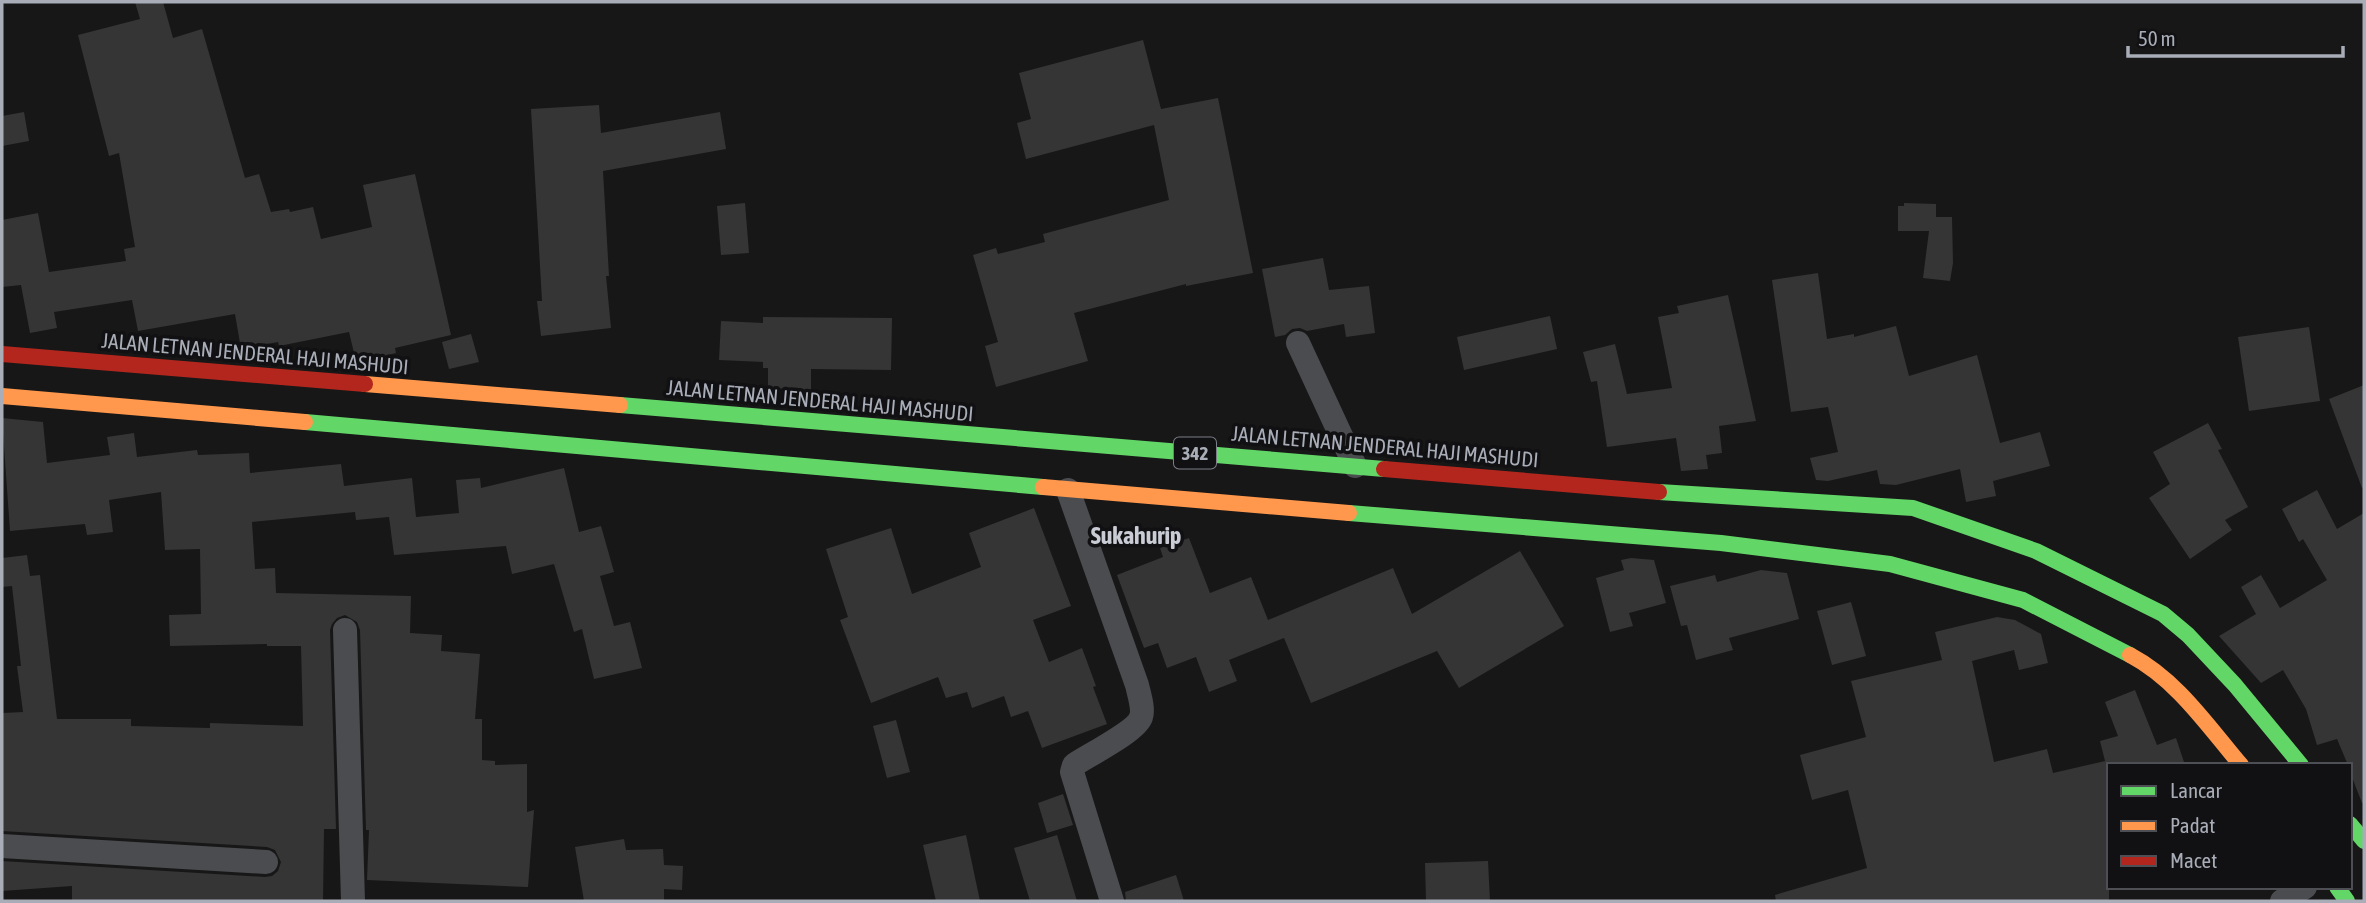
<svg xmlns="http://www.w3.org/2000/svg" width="2366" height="903" font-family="'Asap Condensed',sans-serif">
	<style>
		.building { fill: #353536 }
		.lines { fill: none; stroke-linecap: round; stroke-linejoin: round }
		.street { stroke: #4b4c50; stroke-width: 24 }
		.fast { stroke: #63d668; stroke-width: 16 }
		.slow { stroke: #ff974d; stroke-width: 16 }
		.jam { stroke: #b3261e; stroke-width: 16 }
		.labels { text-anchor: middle; stroke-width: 7; stroke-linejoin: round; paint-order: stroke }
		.shield { fill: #111113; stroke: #7b7e86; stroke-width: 2 }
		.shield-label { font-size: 19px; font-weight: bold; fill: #a8adb8 }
		.street-label { font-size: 21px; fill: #a8adb8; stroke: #111113 }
		.quarter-label { font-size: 24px; font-weight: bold; fill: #c9ccd4; stroke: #111113 }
	</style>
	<rect width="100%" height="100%" fill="#171717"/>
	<g class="building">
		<polygon points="135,2 163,2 173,38 202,29 245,178 259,174 271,212 289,209 290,212 313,207 321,239 372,227 363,185 415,174 451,335 395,348 396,353 361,362 356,361 349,332 279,346 278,342 241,349 235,314 138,331 132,300 54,312 57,328 30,333 21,285 2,287 2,220 38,213 49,272 126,261 124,249 135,247 119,153 109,156 78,35 140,19"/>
		<polygon points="1143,40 1161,109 1218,98 1253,273 1186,286 1186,284 1074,313 1088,361 996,387 985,346 998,342 973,255 996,248 998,254 1045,242 1043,234 1169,200 1154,125 1026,159 1017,123 1031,119 1019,73"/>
		<polygon points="599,105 601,133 720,112 726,149 603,171 609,276 606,276 611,328 541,336 537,301 542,301 531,109"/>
		<polygon points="24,112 29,141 2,146 2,116"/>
		<polygon points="745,203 749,253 721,255 717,206"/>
		<polygon points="1904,203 1936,204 1936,217 1952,217 1953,263 1950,281 1923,278 1929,231 1898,231 1898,206 1904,206"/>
		<polygon points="1323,258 1329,290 1369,286 1375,333 1346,337 1344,324 1307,331 1300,328 1292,329 1285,335 1275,337 1262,269"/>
		<polygon points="1818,273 1827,339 1854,334 1854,337 1896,326 1909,376 1977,355 2000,443 2040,432 2050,466 1993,481 1996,496 1966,502 1960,469 1896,485 1880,484 1877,470 1828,481 1816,480 1810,458 1838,452 1828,407 1791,412 1772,280"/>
		<polygon points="1728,295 1756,421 1719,426 1722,453 1706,455 1708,469 1681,471 1676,438 1607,447 1597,381 1591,382 1583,352 1615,344 1627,394 1672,388 1658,317 1679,313 1677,306"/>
		<polygon points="1550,316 1557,349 1464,370 1457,337"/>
		<polygon points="763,317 892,318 891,370 811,369 811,390 768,388 768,368 763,368 763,362 719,360 721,321 763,323"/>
		<polygon points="2309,327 2320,401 2249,411 2238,337"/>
		<polygon points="471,334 479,362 449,369 442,342"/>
		<polygon points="2364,385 2364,487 2362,488 2329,399"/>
		<polygon points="2,418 43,422 47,463 110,455 107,437 134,433 137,457 197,450 198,455 249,453 250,473 341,464 344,486 412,478 416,517 459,513 456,480 480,478 481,488 564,468 579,532 601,526 614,572 600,576 614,626 630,622 642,668 594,679 582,629 574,632 554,564 512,574 506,546 394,555 389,517 356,520 355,512 252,522 255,569 275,568 276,593 411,596 410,633 442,635 441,651 480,654 475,719 482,719 482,760 495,761 495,765 527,764 527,812 534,810 528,887 367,880 369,830 366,830 360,630 357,622 345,615 337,618 332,624 330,630 336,829 324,829 323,901 72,901 72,886 2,891 2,861 265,877 272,876 278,871 281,862 275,850 267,847 2,831 3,713 23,712 17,666 21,666 12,586 2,587 2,558 27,555 30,576 40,575 57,719 131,719 131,726 210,728 210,723 303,726 301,646 267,646 267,644 170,646 169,615 201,614 200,549 165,550 161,492 109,500 113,532 87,535 85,524 10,531"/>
		<polygon points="2208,423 2222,449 2218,450 2248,507 2225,520 2232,530 2190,559 2149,498 2170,484 2153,452"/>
		<polygon points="2317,490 2337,529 2364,513 2364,803 2362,803 2350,772 2350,765 2348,765 2337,739 2317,745 2306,709 2283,670 2261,683 2219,636 2256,614 2241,587 2261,575 2280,608 2327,580 2303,539 2299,542 2282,509"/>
		<polygon points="1034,508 1071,606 1033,620 1049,662 1082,648 1096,686 1093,687 1107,724 1042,748 1028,711 1011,717 1004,696 972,708 967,692 946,698 938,677 871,703 840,620 848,617 826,549 891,528 912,594 981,567 969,533"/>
		<polygon points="1189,538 1210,593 1251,577 1268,620 1393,568 1412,614 1520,551 1564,626 1459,688 1437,651 1311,703 1284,638 1229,660 1237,681 1209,692 1196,657 1167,668 1158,643 1144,648 1117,575 1163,557 1160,548"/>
		<polygon points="1631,558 1654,560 1666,603 1629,613 1633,626 1610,632 1596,578 1624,570 1621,560"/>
		<polygon points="1761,570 1787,573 1799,619 1729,638 1733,650 1696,660 1687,625 1681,626 1670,586 1715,575 1717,582"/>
		<polygon points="1851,602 1866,656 1832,665 1817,611"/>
		<polygon points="1997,617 2015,620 2041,634 2048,663 2019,670 2014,650 1972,661 1994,762 2047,749 2053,773 2105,761 2100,741 2118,736 2105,702 2135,690 2157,745 2176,738 2185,765 2109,765 2109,901 1776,901 1775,895 1867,868 1848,790 1812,800 1800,755 1866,737 1851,681 1942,660 1935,632"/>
		<polygon points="896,720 910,772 887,778 873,726"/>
		<polygon points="1063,794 1073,825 1047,833 1038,803"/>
		<polygon points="966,835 980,901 936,901 923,845"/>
		<polygon points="1057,835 1077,901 1030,901 1014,848"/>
		<polygon points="624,839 626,850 663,849 664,865 683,866 682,890 664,889 664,901 584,901 575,847"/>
		<polygon points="1488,861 1490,901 1426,901 1425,863"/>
		<polygon points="1176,875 1184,901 1126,901 1125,892"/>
	</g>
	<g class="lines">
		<g class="street">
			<polyline points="1298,343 1355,466"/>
			<path d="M1068 490 1137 685C1139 694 1144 709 1141 717 1137 731 1087 756 1074 765L1072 772 1112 901"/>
			<polyline points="345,630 353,901"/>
			<polyline points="2,846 266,862"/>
			<polyline points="2282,901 2305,887"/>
		</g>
		<g class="fast">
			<polyline points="620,405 1384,469"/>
			<polyline points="305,422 1043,487"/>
			<polyline points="1659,492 1913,508 2036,551 2163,614 2188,635 2235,685 2301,765"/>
			<polyline points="1349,513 1721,543 1890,564 2023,600 2130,655"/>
			<polyline points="2350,824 2364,841"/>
			<polyline points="2337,887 2347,901"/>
		</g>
		<g class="slow">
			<polyline points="365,384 620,405"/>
			<polyline points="2,396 305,422"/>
			<polyline points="1043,487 1349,513"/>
			<path d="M2130 655C2177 680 2207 725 2241 765"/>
		</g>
		<g class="jam">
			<polyline points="2,354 365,384"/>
			<polyline points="1384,469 1659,492"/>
		</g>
	</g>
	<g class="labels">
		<rect class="shield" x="1174" y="437.5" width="42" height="31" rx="5"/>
		<g class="shield-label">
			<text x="1195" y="460">342</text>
		</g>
		<g class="street-label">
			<text transform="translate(255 354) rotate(5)" y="7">JALAN LETNAN JENDERAL HAJI MASHUDI</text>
			<text transform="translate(820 401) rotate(5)" y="7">JALAN LETNAN JENDERAL HAJI MASHUDI</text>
			<text transform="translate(1385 447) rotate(5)" y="7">JALAN LETNAN JENDERAL HAJI MASHUDI</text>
		</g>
		<g class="quarter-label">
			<text x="1136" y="544">Sukahurip</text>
		</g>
	</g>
	<rect width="2366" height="903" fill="none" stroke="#a8adb8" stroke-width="7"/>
	<rect x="2107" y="763" width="245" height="126" fill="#111113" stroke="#4d4f55" stroke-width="2"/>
	<rect x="2121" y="786" width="35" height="10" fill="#63d668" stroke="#4d4f55" stroke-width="2"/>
	<text x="2170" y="798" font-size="21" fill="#a8adb8">Lancar</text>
	<rect x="2121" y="821" width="35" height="10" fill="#ff974d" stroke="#4d4f55" stroke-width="2"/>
	<text x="2170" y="833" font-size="21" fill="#a8adb8">Padat</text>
	<rect x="2121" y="856" width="35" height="10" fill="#b3261e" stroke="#4d4f55" stroke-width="2"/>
	<text x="2170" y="868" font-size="21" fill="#a8adb8">Macet</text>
	<path d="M2128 46v10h215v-10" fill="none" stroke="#a8adb8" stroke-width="3.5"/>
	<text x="2138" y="46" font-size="21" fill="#a8adb8" stroke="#111113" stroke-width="5" paint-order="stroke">50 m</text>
</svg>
